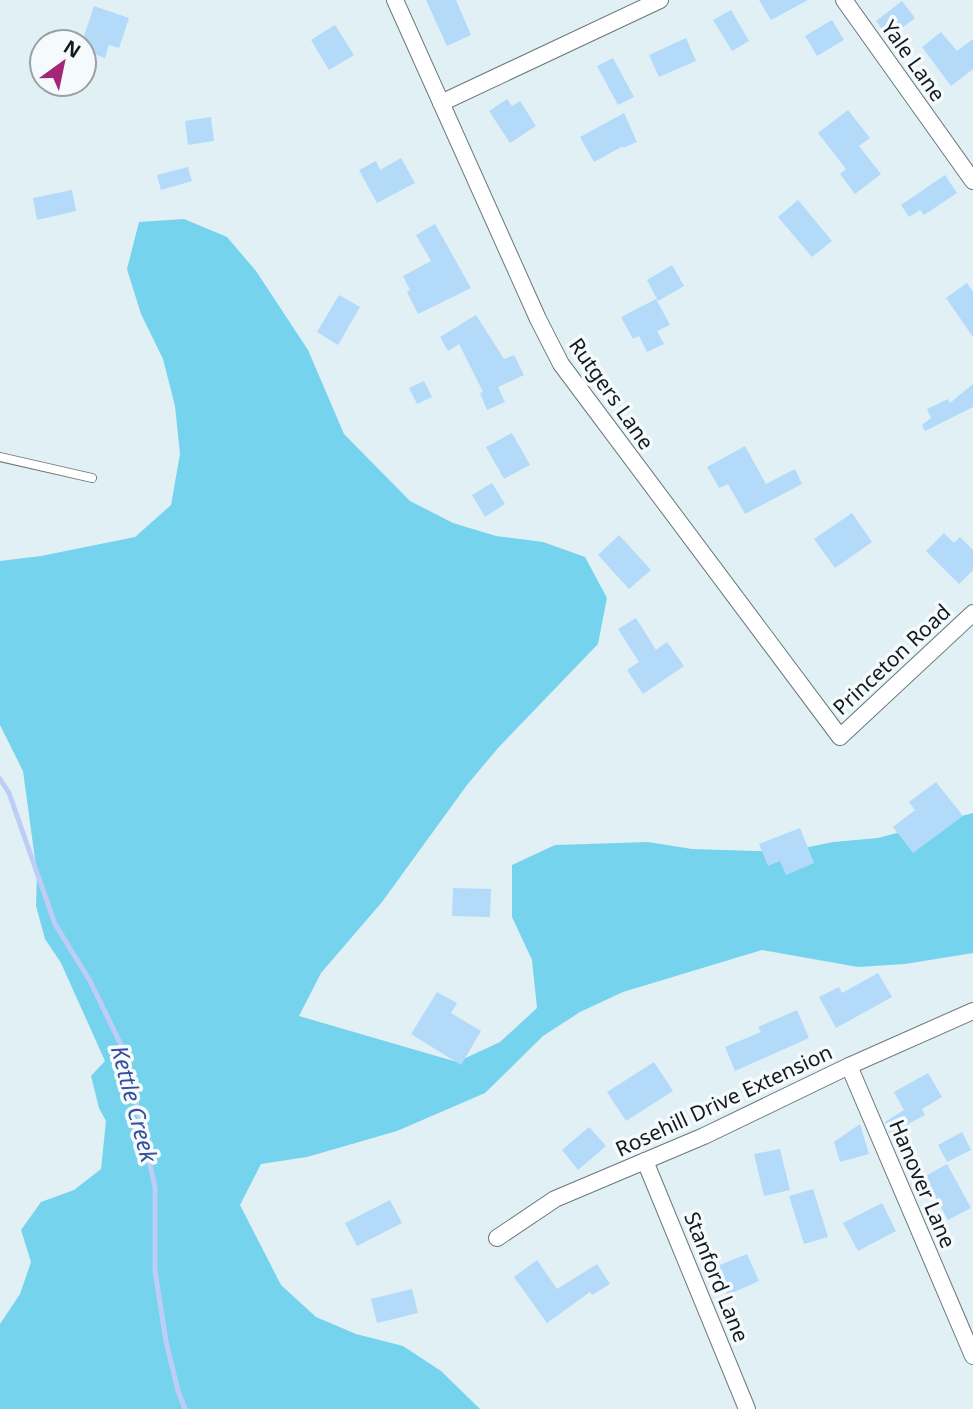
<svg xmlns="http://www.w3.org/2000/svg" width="973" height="1409" font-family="'Noto Sans',sans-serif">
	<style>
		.green { fill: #75d3ee }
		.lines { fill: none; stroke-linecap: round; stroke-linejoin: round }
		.stream { stroke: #becdf6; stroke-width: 5 }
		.building { fill: #b4dafa }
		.service-casing { stroke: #69787c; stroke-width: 10 }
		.minor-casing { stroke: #69787c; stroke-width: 18 }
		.service { stroke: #fff; stroke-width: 8 }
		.minor { stroke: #fff; stroke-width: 16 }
		.labels { text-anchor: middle; stroke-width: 7; stroke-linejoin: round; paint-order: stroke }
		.street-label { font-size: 21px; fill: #151b1d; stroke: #f5fbfd }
		.water-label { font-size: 23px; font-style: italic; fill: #374d9b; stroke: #f5fbfd }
	</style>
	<rect width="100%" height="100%" fill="#e0f0f5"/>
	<polygon class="green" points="184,219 227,237 256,271 308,350 344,434 410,501 453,523 496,536 543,542 585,557 607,598 598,644 498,748 467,785 382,902 321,973 299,1016 457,1062 500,1042 537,1008 532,960 512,917 512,865 555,845 648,842 692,849 784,852 833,842 878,838 973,813 973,953 905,964 858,967 762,950 623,992 580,1012 543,1036 485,1093 397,1131 307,1157 261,1164 240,1205 281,1285 316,1317 356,1334 403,1346 441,1371 480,1409 0,1409 0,1324 20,1294 31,1262 21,1230 41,1202 74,1190 101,1169 106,1121 99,1108 91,1076 105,1061 61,963 45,939 36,906 37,874 23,771 0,725 0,561 41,556 135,537 171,505 180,454 175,406 163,359 141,314 127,269 139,222"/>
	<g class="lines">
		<polyline class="stream" points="0,779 9,793 55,924 90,981 125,1053 155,1187 155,1271 166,1341 178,1391 185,1409"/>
	</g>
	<g class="building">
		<polygon points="426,0 456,0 471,35 447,46"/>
		<polygon points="759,0 808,0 771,20"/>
		<polygon points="902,1 915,18 889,38 876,21"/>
		<polygon points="94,6 129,18 119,48 109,45 105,58 84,50 84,36"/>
		<polygon points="731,10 749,41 732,51 713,20"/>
		<polygon points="832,20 844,40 817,56 805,36"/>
		<polygon points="335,25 354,55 329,70 311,40"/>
		<polygon points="941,32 957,51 973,39 973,69 951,86 922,47"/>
		<polygon points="686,38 696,61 659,77 649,55"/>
		<polygon points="613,58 634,97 618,105 597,66"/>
		<polygon points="507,99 512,106 520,101 536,126 510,143 489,111"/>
		<polygon points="848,110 870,138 859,146 881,174 855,194 840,174 846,169 818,133"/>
		<polygon points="624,113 637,142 623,148 623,146 594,162 580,137"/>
		<polygon points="211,117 214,141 188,145 185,121"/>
		<polygon points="401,158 415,183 377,203 359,170 376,161 380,170"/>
		<polygon points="188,167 192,181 161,190 157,175"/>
		<polygon points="945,175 957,193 924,215 920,210 909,217 901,205"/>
		<polygon points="72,190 76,211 37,220 33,198"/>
		<polygon points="798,200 832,241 812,257 778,217"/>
		<polygon points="435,224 471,288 418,314 407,292 410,290 403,276 431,261 416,235"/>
		<polygon points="672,265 684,286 658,301 647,280"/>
		<polygon points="967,283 973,292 973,337 946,298"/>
		<polygon points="339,295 360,307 338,345 317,332"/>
		<polygon points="656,299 670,325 657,331 664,344 647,352 639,336 633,339 621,317"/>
		<polygon points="476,315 504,359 514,355 524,375 498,387 505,402 487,410 480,393 483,392 459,344 448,351 440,337"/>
		<polygon points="424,381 432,397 417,404 409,388"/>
		<polygon points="973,384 973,407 925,431 922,425 931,418 927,409 948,399 950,403"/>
		<polygon points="512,433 530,465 504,479 486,447"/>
		<polygon points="745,446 766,484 795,469 802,484 745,514 728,484 719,488 707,467"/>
		<polygon points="492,483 505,504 485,517 472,495"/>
		<polygon points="852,513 872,542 835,568 814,539"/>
		<polygon points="944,533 954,543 960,537 973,550 973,570 959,584 926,551"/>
		<polygon points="619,535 651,570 629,589 598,555"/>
		<polygon points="636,618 656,650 667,642 684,666 643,694 627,670 639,662 618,629"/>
		<polygon points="936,782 963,816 913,853 893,827 915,810 909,802"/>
		<polygon points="800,828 814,863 786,875 780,861 768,866 759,844"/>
		<polygon points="453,888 491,889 490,917 452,916"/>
		<polygon points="878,973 892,997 836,1028 819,997 839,987 842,993"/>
		<polygon points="437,992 457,1003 451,1013 481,1031 461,1065 411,1034"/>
		<polygon points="797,1010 809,1038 735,1071 725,1047 761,1032 758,1027"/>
		<polygon points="654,1062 673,1091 626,1121 607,1092"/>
		<polygon points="928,1073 942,1097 922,1109 925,1115 908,1124 909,1127 894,1137 892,1133 890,1134 885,1122 904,1110 894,1092"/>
		<polygon points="860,1124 869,1154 840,1162 834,1142"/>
		<polygon points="589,1127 606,1146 578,1170 562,1150"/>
		<polygon points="962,1132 971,1150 947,1162 938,1145"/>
		<polygon points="780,1149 790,1190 764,1196 754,1154"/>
		<polygon points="947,1164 971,1208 948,1220 924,1177"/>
		<polygon points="813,1189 828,1237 804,1244 789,1196"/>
		<polygon points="390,1200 402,1223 357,1246 345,1223"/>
		<polygon points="882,1203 896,1231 858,1251 843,1223"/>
		<polygon points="747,1254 759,1281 727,1295 715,1267"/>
		<polygon points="537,1260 557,1289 597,1264 610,1284 592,1295 590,1292 547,1323 514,1277"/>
		<polygon points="412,1289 418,1313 377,1323 371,1299"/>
	</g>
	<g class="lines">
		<defs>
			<polyline id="service" points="0,457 92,478"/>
			<g id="minor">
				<polyline points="395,0 538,319 561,364 840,737 973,613"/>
				<polyline points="844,0 973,181"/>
				<polyline points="441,103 660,0"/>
				<polyline points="849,1066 973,1356"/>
				<polyline points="645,1161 747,1409"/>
				<polyline points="497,1238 555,1199 704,1136 849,1066 973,1011"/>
			</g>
		</defs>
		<use href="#service" class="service-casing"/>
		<use href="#minor" class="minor-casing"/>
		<use href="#service" class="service"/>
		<use href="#minor" class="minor"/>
	</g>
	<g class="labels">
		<g class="street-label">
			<text transform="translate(913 61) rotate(55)" y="7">Yale Lane</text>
			<text transform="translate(611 394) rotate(55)" y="7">Rutgers Lane</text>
			<text transform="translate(892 660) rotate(-43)" y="7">Princeton Road</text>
			<text transform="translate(724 1101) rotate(-25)" y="7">Rosehill Drive Extension</text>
			<text transform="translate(922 1184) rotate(67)" y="7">Hanover Lane</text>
			<text transform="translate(716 1277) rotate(68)" y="7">Stanford Lane</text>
		</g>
		<g class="water-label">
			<text transform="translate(134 1104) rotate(75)" y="8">Kettle Creek</text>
		</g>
	</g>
	<g transform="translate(63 63) rotate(33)"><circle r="33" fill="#f5fbfd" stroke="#9ba1a3" stroke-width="2"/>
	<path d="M0-5L12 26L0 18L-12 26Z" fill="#a42679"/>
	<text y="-10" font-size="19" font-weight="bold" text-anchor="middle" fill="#151b1d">N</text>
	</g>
</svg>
